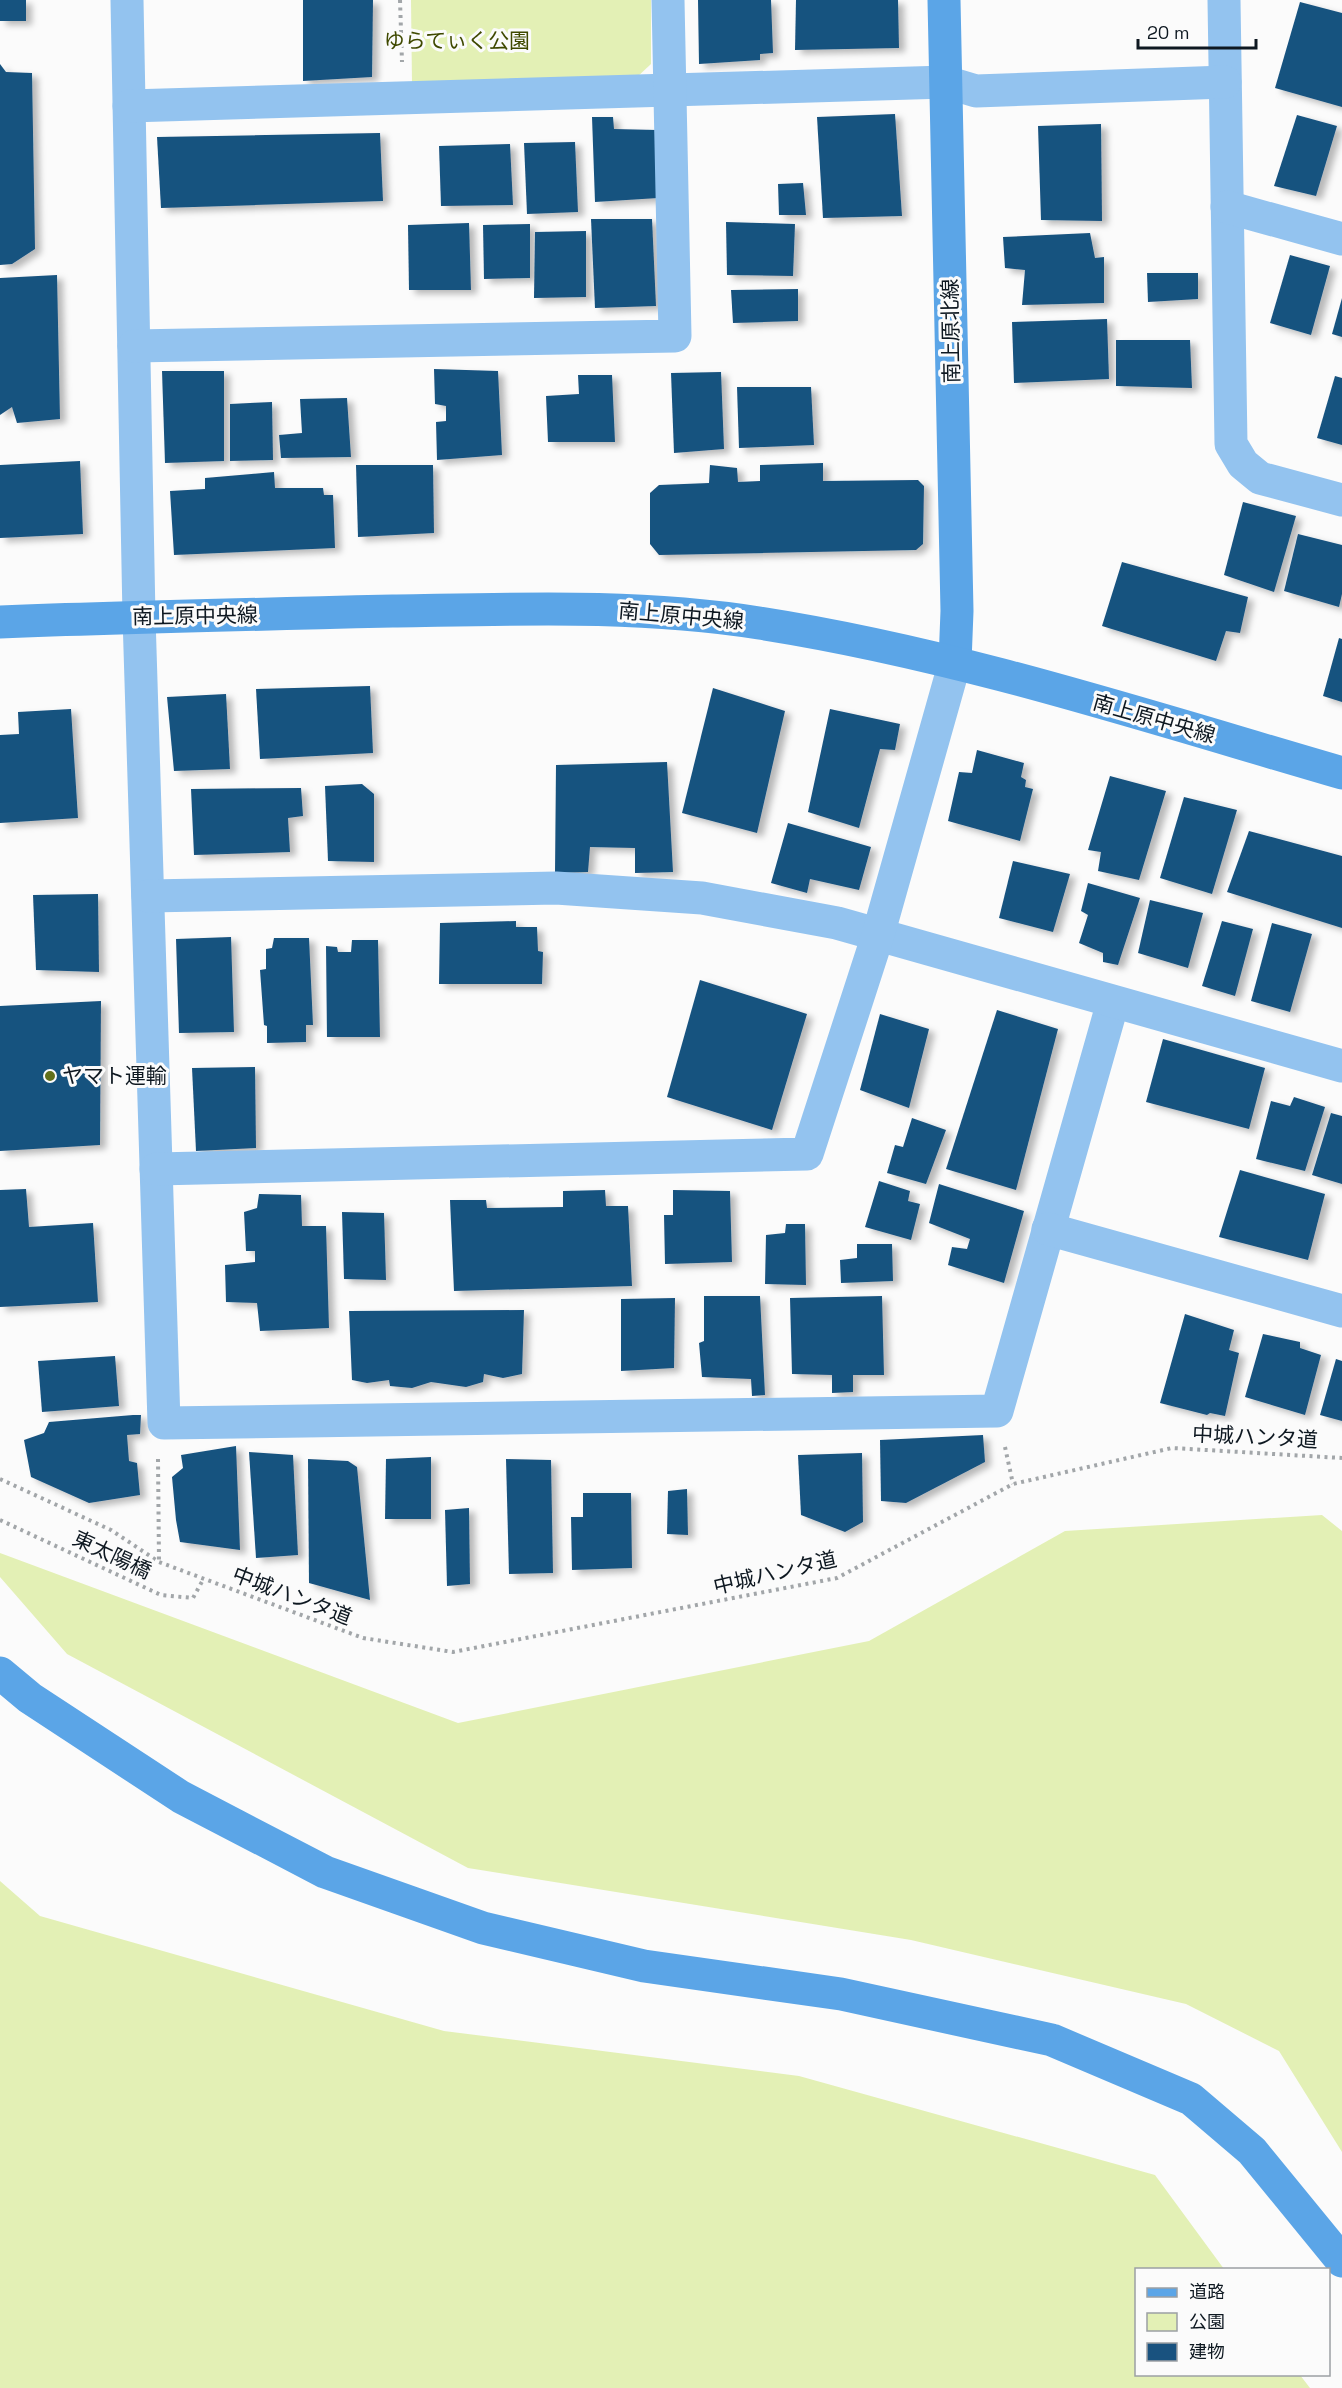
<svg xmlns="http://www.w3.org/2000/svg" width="1342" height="2388" font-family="'Space Grotesk','Noto Sans JP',sans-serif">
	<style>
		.green { fill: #e3f0b5 }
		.building { fill: #19527f; filter: url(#shadow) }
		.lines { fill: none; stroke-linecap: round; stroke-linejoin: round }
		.path { stroke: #a2a6a9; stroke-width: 4; stroke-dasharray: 3 4.5; stroke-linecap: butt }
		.street { stroke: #93c3ef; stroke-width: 33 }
		.secondary { stroke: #5ba5e7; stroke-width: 33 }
		.poi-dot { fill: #62701b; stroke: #fbfbfb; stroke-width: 2 }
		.labels { text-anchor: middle; stroke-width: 6; stroke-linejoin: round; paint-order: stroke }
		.park-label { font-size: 21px; fill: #3f4900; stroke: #fbfbfb }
		.street-label { font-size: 21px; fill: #0e1821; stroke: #fbfbfb }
		.poi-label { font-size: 21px; fill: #0e1821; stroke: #fbfbfb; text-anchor: start }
	</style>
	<defs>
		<filter id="shadow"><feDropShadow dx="6" dy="4" stdDeviation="3" flood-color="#0004"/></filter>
	</defs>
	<rect width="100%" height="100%" fill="#fbfbfb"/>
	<g class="green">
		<polygon points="411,0 651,0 651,64 636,78 412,84"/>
		<polygon points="1322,1515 1342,1531 1342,2152 1279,2051 1186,2004 911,1940 468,1868 67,1654 0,1577 0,1553 458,1723 869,1641 1065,1531"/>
		<polygon points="0,1881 40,1916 444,2031 799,2076 1155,2175 1224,2269 1136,2270 1136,2374 1300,2375 1310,2388 0,2388"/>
	</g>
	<g class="building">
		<rect x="0" y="0" width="26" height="21"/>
		<polygon points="303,0 373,0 372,77 303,81"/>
		<polygon points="698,0 771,0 773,53 760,54 760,60 699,64"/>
		<polygon points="796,0 898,0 899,48 795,50"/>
		<polygon points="1300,2 1342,13 1342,107 1275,88"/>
		<polygon points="0,64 6,72 32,73 35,249 12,264 0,265"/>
		<polygon points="895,114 902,216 823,218 817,117"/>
		<polygon points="1297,115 1337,126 1316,196 1274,186"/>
		<polygon points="592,117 613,117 614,129 657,130 658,198 595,202"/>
		<polygon points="1101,124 1102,221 1041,220 1038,126"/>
		<polygon points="380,133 383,201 161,208 157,137"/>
		<polygon points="575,142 578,212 527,214 524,143"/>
		<polygon points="510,144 513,205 441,206 439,146"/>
		<polygon points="803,183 806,215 779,215 778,184"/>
		<polygon points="591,219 652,219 656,306 595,308"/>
		<polygon points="726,222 795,224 793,276 727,275"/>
		<polygon points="469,223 471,290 409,290 408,225"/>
		<polygon points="530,224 530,278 484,279 483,225"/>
		<polygon points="586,231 586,297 534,298 535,232"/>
		<polygon points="1090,233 1095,258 1104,257 1104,303 1022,305 1025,270 1005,268 1003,237"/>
		<polygon points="1290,255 1330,266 1311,335 1270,323"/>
		<polygon points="1147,273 1198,273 1198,299 1148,302"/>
		<polygon points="57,275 60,419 17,423 12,407 0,415 0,278"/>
		<polygon points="798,289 798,321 733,323 731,290"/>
		<polygon points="1342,298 1342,337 1332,334"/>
		<polygon points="1107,319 1109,379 1014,383 1012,322"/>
		<polygon points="1116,340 1190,340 1192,388 1116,386"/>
		<polygon points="434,369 498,371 502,455 437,460 436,422 446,421 446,406 435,404"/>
		<polygon points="162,371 224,371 224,461 165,463"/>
		<polygon points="721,372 724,449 674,453 671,373"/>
		<polygon points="578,375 612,375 615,442 548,442 546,396 579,394"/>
		<polygon points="1335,376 1342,378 1342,445 1317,438"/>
		<polygon points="737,387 811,387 814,445 739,448"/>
		<polygon points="347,398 351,457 281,458 279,435 302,433 300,399"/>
		<polygon points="272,402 273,460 230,461 230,404"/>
		<polygon points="80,461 83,534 0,538 0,465"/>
		<polygon points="823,463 823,481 918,480 924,486 923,544 916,550 659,555 650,544 650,493 659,485 709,483 710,465 737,468 738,482 760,481 760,465"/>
		<polygon points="356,465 433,465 434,533 358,537"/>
		<polygon points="274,472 275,488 323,488 324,495 333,495 335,548 174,555 170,491 205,489 205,478"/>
		<polygon points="1243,502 1296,516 1274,592 1224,575"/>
		<polygon points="1298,534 1342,545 1342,594 1339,607 1284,591"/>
		<polygon points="1122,562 1248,597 1240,633 1226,631 1216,661 1102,626"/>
		<polygon points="1339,638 1342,639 1342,702 1323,696"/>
		<polygon points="370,686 373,753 260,759 256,689"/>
		<polygon points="713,688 785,711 757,833 682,813"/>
		<polygon points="226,694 230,769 174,771 167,697"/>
		<polygon points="71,709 78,818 0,823 0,735 19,734 18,712"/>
		<polygon points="830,709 900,724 895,750 880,749 859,828 808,812"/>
		<polygon points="977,750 1024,763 1021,777 1026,780 1025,787 1033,789 1020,841 948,821 959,772 972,773"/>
		<polygon points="667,762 673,872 635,873 635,848 590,847 588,872 555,873 556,765"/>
		<polygon points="1110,776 1166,791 1139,880 1098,871 1101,852 1088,850"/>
		<polygon points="362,784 374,794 374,862 328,861 325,786"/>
		<polygon points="301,788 303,816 288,818 290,852 194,855 191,789"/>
		<polygon points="1184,797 1237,810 1212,894 1160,878"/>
		<polygon points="788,823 871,847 859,890 810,879 807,893 771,883"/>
		<polygon points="1249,831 1342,856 1342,928 1227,892"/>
		<polygon points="1013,861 1070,874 1053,932 999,918"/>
		<polygon points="1088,883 1140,898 1118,965 1103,962 1103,953 1079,943 1088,915 1081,911"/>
		<polygon points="98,894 99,972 36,970 33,895"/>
		<polygon points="1150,900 1203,913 1188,968 1138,953"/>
		<polygon points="516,921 516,927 537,927 538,951 543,952 542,984 439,984 440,923"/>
		<polygon points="1222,921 1253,929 1235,996 1202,986"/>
		<polygon points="1272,923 1312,934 1290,1012 1251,1001"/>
		<polygon points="231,937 234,1032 179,1033 176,939"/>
		<polygon points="274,938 309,938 313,1025 306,1025 306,1042 267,1043 267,1026 264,1025 260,970 266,969 266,949 272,948"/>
		<polygon points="352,940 378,940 380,1037 327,1037 326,946 337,947 338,952 351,952"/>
		<polygon points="700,980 807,1014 772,1130 667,1097"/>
		<polygon points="101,1001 100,1145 0,1151 0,1006"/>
		<polygon points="997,1010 1058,1029 1016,1190 946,1169"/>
		<polygon points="880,1014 929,1029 909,1108 860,1090"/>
		<polygon points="1163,1039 1265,1068 1249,1129 1146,1102"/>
		<polygon points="255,1067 256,1148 196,1151 192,1068"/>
		<polygon points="1294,1097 1325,1107 1305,1171 1256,1159 1271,1101 1290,1106"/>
		<polygon points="1331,1113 1342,1116 1342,1184 1312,1175"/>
		<polygon points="912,1118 946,1130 926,1184 887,1173 895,1145 903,1147"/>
		<polygon points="1240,1170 1325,1194 1308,1260 1219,1237"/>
		<polygon points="879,1181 910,1191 908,1201 920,1204 911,1240 865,1227"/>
		<polygon points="939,1184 1024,1211 1004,1283 948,1265 952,1247 967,1249 970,1239 929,1223"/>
		<polygon points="26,1189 29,1227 93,1223 98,1302 0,1307 0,1190"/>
		<polygon points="605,1190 606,1206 628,1206 632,1286 454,1291 450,1200 486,1200 487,1208 563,1207 563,1191"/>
		<polygon points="673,1190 730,1191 732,1262 665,1264 664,1215 673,1215"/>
		<polygon points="259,1194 301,1195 302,1226 326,1226 329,1328 260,1331 257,1303 226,1302 225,1265 255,1262 255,1251 246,1251 244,1212 257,1208"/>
		<polygon points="342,1212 384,1213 386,1280 344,1279"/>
		<polygon points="786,1224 805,1224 806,1285 765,1284 766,1235 785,1233"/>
		<polygon points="857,1244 892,1244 893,1281 841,1283 840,1260 857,1258"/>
		<polygon points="704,1296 760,1296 765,1395 752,1396 751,1379 702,1377 699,1343 704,1341"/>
		<polygon points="882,1296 884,1375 853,1375 853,1392 832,1393 832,1375 792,1374 790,1298"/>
		<polygon points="675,1298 674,1368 621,1371 621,1299"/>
		<polygon points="524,1310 522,1374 503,1378 484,1374 483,1382 466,1387 431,1382 412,1388 390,1386 389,1380 367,1383 352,1380 349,1311"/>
		<polygon points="1185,1314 1234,1330 1229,1350 1239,1353 1225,1416 1210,1413 1207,1415 1160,1403"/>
		<polygon points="1263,1334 1300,1342 1300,1348 1321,1355 1305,1415 1245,1397"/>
		<polygon points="115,1356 119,1406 42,1412 38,1361"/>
		<polygon points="1336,1359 1342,1361 1342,1421 1320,1415"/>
		<polygon points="133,1415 141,1415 140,1434 127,1435 129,1461 137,1463 140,1495 89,1503 31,1477 24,1440 44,1433 49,1422"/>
		<polygon points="983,1435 985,1462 906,1503 881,1501 880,1440"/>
		<polygon points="236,1446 240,1550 180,1542 176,1520 172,1477 183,1468 181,1455"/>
		<polygon points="249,1452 293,1455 298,1555 256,1558"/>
		<polygon points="862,1453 863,1522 845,1532 801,1515 798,1455"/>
		<polygon points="431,1457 431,1519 385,1519 386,1459"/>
		<polygon points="308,1459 348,1461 357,1467 370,1600 309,1583"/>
		<polygon points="506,1459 551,1460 553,1573 509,1574"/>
		<polygon points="687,1489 688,1535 667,1534 668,1491"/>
		<polygon points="583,1493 631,1493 632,1568 572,1570 571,1517 583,1517"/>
		<polygon points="469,1508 470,1584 447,1586 445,1510"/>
	</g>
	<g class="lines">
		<g class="path">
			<polyline points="400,0 402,62"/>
			<polyline points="1005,1447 1013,1484"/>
			<polyline points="158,1459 159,1562"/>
			<polyline points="0,1479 111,1530 159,1562 363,1638 453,1652 837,1578 1013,1484 1172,1448 1342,1458"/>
			<polyline points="0,1520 161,1595 193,1598 204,1578"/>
		</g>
		<g class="street">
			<polyline points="127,0 139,617 164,1423 997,1411 1113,1002"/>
			<polyline points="1224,0 1231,444 1243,464 1260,478 1342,500"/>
			<polyline points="129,106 946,82 976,91 1225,82"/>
			<polyline points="1227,207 1342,239"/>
			<polyline points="134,346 675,336 668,0"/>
			<polyline points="148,896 556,888 702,898 837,923 1342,1066"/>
			<polyline points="156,1169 807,1154 878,935 955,662"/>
			<polyline points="1048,1229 1342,1311"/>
		</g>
		<g class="secondary">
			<polyline points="944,0 957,611 955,662"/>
			<path d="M0 622C132 617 265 614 397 611 518 609 639 604 759 623 958 654 1149 717 1342 773"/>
			<polyline points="0,1673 30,1698 181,1797 325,1872 483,1928 644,1966 841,1994 1052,2040 1191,2099 1252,2151 1342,2261"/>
		</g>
	</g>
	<circle class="poi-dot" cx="50" cy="1076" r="6"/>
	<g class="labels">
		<g class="park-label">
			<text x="457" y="48">ゆらてぃく公園</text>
		</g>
		<g class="street-label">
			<text transform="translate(951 331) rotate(-91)" y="7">南上原北線</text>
			<text transform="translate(195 616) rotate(-1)" y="7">南上原中央線</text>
			<text transform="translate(681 616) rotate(5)" y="7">南上原中央線</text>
			<text transform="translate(1154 719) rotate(16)" y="7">南上原中央線</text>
			<text transform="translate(1255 1437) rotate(3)" y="7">中城ハンタ道</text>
			<text transform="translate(112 1555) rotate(25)" y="7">東太陽橋</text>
			<text transform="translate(775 1573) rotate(-13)" y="7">中城ハンタ道</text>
			<text transform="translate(292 1596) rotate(21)" y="7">中城ハンタ道</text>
		</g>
		<g class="poi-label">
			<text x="62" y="1083">ヤマト運輸</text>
		</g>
	</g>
	<rect x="1135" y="2268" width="195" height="108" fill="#fbfbfb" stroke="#9ca0a4" stroke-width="1.5"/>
	<rect x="1147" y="2288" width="30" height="9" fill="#5ba5e7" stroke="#9ca0a4" stroke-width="1.5"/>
	<text x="1189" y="2298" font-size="18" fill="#0e1821">道路</text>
	<rect x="1147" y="2313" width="30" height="18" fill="#e3f0b5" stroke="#9ca0a4" stroke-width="1.5"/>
	<text x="1189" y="2328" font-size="18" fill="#0e1821">公園</text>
	<rect x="1147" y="2343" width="30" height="18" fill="#19527f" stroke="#9ca0a4" stroke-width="1.5"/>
	<text x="1189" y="2358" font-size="18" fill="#0e1821">建物</text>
	<path d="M1138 39v9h118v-9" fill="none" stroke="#0e1821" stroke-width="3"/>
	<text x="1147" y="39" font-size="18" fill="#0e1821" stroke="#fbfbfb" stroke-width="4.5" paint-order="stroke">20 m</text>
</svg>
